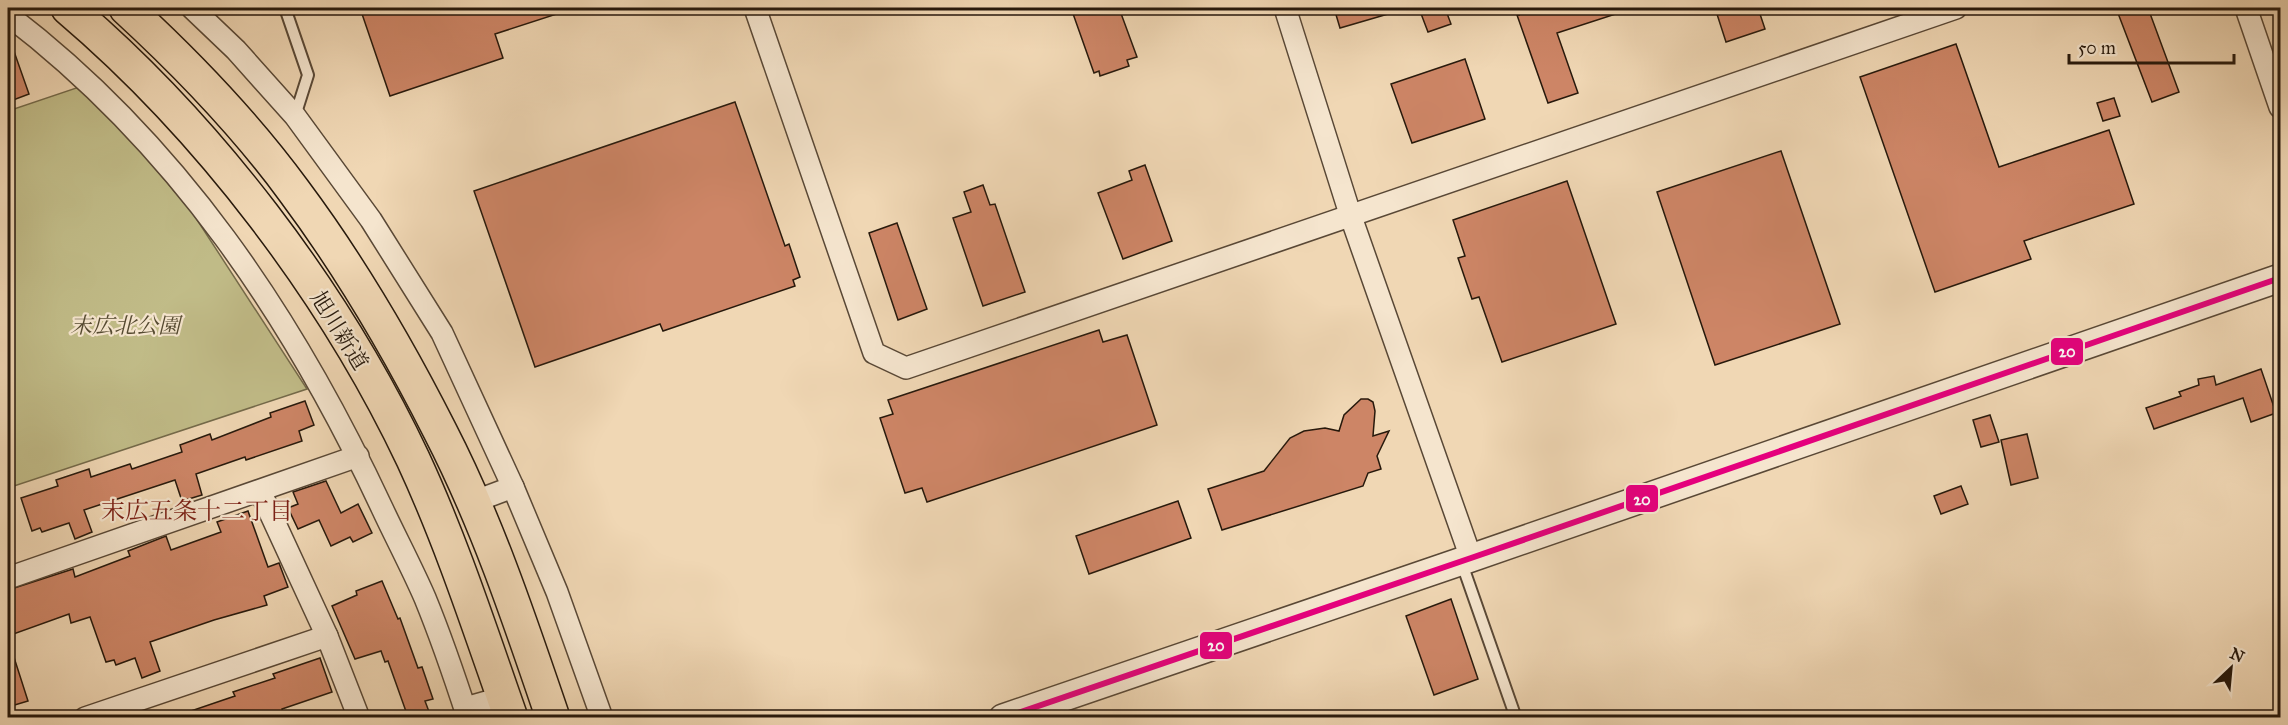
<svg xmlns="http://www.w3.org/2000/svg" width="2288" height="725" font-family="'IM FELL Great Primer','Noto Serif JP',serif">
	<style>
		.green { fill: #c1bc88; stroke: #746a4a; stroke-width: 1.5 }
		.building { fill: #cd8566; stroke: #27190c; stroke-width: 1.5 }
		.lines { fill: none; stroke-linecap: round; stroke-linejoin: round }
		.service-casing { stroke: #594836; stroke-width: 14 }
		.minor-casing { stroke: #594836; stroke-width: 24 }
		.tertiary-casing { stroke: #594836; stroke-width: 30 }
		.trunk-casing { stroke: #27190c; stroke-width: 36 }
		.service { stroke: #f5e5ce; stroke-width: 10 }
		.minor { stroke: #f5e5ce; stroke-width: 21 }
		.tertiary { stroke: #f5e5ce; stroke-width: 27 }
		.trunk { stroke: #f0d7b4; stroke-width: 33 }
		.bus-1-casing { stroke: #f5e5ce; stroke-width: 10 }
		.bus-1 { stroke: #e5007d; stroke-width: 6 }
		.labels { text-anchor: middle; stroke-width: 4.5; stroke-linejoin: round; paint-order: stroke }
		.park-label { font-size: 22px; font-style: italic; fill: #554a31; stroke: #f5e5ce }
		.street-label { font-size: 22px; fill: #27190c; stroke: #f5e5ce }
		.neighbourhood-label { font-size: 24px; fill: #7a1f14; stroke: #f5e5ce }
		.line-badge { stroke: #f5e5ce; stroke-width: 2 }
		.badge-label { font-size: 16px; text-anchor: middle; font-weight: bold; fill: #fff }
	</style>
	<rect width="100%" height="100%" fill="#f0d7b4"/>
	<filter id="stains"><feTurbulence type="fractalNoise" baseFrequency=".00333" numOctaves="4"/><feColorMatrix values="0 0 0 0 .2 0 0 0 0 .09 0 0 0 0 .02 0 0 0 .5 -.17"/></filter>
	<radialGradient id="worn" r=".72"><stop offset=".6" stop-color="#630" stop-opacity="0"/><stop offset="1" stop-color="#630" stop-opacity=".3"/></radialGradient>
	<polygon class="green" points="85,85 192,212 307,389 8,488 8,111"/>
	<g class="building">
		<polygon points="360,8 566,8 566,11 495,34 503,58 390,96"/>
		<polygon points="1071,8 1119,8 1137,57 1127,60 1129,66 1100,76 1099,71 1094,73"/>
		<polygon points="1334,8 1394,8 1395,12 1340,28"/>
		<polygon points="1431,8 1445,8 1451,24 1428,32 1420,11"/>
		<polygon points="1516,8 1625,8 1625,11 1557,33 1578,93 1548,103 1517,15 1519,15"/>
		<polygon points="1715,8 1758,8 1765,29 1726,42"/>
		<polygon points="2116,8 2148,8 2179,92 2152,102"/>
		<polygon points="10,40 29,94 8,102 8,41"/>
		<polygon points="1956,44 1999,167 2109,130 2134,204 2024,241 2031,259 1935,292 1860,77"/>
		<polygon points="1465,59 1485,119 1412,143 1391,84"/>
		<polygon points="2114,98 2120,116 2103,121 2097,103"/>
		<polygon points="735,102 785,246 789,244 800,277 793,280 795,286 663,331 660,324 535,367 474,191"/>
		<polygon points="1781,151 1840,324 1715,365 1657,192"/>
		<polygon points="1145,165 1172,241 1123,259 1098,193 1132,180 1129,171"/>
		<polygon points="1567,181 1616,324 1502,362 1479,297 1472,299 1458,258 1465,256 1453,220"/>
		<polygon points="983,185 990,205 995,204 1025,292 983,306 953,218 971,212 964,192"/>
		<polygon points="897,223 927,309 898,320 869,233"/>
		<polygon points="1099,330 1103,342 1127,335 1157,425 927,502 922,488 905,493 880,418 893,414 888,400"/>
		<polygon points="2261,369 2276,413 2251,422 2243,398 2154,429 2146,408 2181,396 2179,392 2199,385 2198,379 2214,376 2216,385"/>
		<polygon points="1361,399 1368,399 1373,402 1375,411 1373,436 1389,431 1377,456 1381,469 1368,473 1363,486 1222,530 1208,489 1264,471 1290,438 1304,431 1325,428 1339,431 1344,415"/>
		<polygon points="305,401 314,425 299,431 302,441 246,460 245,457 196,474 202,495 182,501 175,480 84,510 92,532 75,539 69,523 42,532 40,528 32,531 21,498 58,486 56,480 89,469 91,477 130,464 132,469 182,452 180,445 210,434 212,440 271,417 270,413"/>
		<polygon points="1990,415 1999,442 1981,447 1973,420"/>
		<polygon points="2027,434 2038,478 2011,485 2001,440"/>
		<polygon points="326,481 341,513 358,504 372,533 353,542 350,537 331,546 319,520 298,529 288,508 298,504 293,492"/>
		<polygon points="1961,486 1968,504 1941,514 1934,496"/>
		<polygon points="1178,501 1191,538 1089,574 1076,536"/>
		<polygon points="248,511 268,567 279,563 288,587 264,596 267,605 214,620 150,642 160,671 142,678 135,658 116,665 114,660 106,662 90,617 71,623 69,614 8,636 8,590 73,569 75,577 130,556 128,551 166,536 171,550 221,532 217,522"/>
		<polygon points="382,581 398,619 400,618 418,668 422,667 433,699 425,701 431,717 408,717 388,661 385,662 381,651 355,659 332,606 357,595 356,591"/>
		<polygon points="1451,599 1478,679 1434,695 1406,616"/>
		<polygon points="11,648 28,701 8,707 8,649"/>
		<polygon points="320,658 332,692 282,709 283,712 266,717 182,717 182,714 235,696 233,692 275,678 273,674"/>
	</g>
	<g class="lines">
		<defs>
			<g id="service">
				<polyline points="285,8 308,75 295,116"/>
				<polyline points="1461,561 1516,718"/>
			</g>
			<g id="minor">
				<polyline points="192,8 236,50 295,116 371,220 442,333 513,487 557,592 602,718"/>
				<polyline points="755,8 874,353 906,368 1956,8"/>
				<polyline points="1285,8 1351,217 1471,558"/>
				<polyline points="2246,8 2280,107"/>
				<path d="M8 15C177 144 293 317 382 508 396 538 412 568 425 598 441 637 455 678 468 718"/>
				<polyline points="260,491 327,636 359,718"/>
				<polyline points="473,502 513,487"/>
				<polyline points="8,578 358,456"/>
				<polyline points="465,708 504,697"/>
				<polyline points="85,718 327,636"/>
			</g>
			<polyline id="tertiary" points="1003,718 1471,558 2280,278"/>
			<g id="trunk">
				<path d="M68 8C208 127 334 292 413 459 452 543 480 630 511 718"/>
				<path d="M126 8C187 64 245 124 294 191 350 266 398 348 440 431 487 522 520 621 553 718"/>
			</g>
		</defs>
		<use href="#service" class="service-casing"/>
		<use href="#minor" class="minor-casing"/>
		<use href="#tertiary" class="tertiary-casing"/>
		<use href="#trunk" class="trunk-casing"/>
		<use href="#service" class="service"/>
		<use href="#minor" class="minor"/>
		<use href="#tertiary" class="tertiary"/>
		<use href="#trunk" class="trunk"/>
		<defs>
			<polyline id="bus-1" points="1003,718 1471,558 2280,278"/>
		</defs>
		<use href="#bus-1" class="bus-1-casing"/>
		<use href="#bus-1" class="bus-1"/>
	</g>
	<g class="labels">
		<g class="park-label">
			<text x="125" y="333">末広北公園</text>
		</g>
		<g class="street-label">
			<text transform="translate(340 330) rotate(58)" y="8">旭川新道</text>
		</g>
		<g class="neighbourhood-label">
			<text x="197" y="519">末広五条十二丁目</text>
		</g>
	</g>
	<g class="line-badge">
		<rect x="2050" y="337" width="34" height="29" rx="6" fill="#e5007d"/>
		<rect x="1625" y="484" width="34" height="29" rx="6" fill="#e5007d"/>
		<rect x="1199" y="631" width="34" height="29" rx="6" fill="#e5007d"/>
	</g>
	<g class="badge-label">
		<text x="2067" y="357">20</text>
		<text x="1642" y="505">20</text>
		<text x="1216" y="651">20</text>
	</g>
	<rect width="2288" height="725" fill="none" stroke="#f0d7b4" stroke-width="30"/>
	<rect x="9" y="9" width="2270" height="707" fill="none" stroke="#27190c" stroke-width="3"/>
	<rect x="15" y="15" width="2258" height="695" fill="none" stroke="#27190c" stroke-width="1.5"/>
	<g transform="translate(2231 668) rotate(26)" stroke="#f5e5ce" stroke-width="4.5" paint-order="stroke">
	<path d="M0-4.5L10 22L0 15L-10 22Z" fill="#27190c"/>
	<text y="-9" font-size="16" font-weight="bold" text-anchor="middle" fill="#27190c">N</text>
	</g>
	<path d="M2069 54v9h165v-9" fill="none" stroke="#27190c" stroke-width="3"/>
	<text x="2078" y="54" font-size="18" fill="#27190c" stroke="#f5e5ce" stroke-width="4.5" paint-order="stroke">50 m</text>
	<rect width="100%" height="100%" filter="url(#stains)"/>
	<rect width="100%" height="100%" fill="url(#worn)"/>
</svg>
